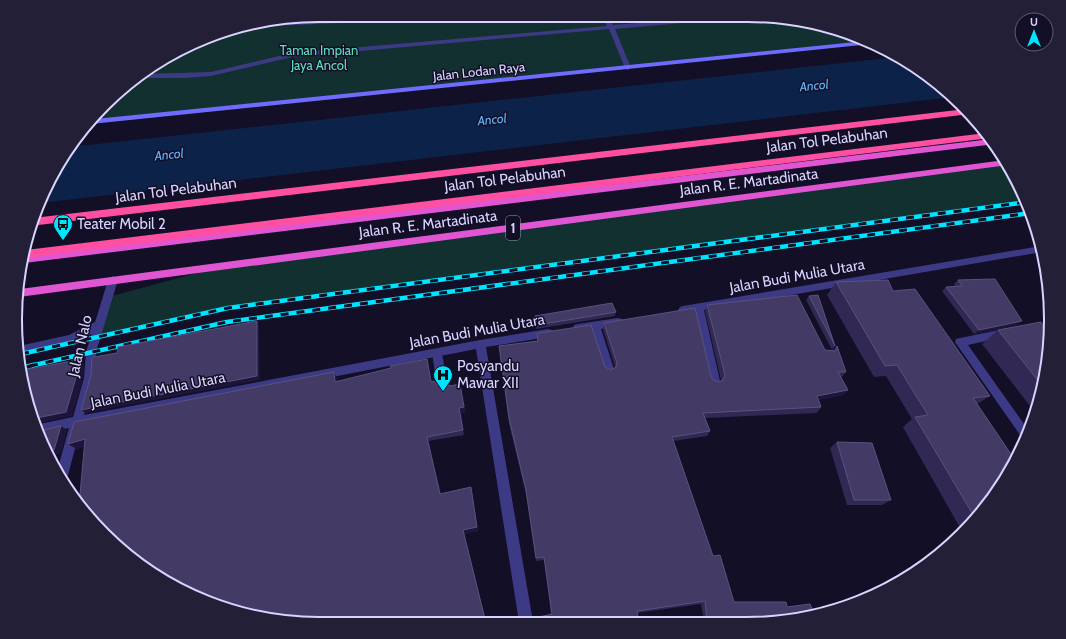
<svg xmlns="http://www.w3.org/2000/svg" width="1066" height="639" font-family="Cabin,sans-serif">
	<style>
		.green { fill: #12302f }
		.water { fill: #0c2248 }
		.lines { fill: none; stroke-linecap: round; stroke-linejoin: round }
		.service { fill: #3d3a85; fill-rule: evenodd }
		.minor { fill: #3d3a85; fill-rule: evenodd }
		.secondary { fill: #6f6bff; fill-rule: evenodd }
		.trunk { fill: #e055d1; fill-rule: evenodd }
		.motorway { fill: #ff4fa3; fill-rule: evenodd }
		.rail-far1-casing { stroke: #00e5ff; stroke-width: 4.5 }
		.rail-casing { stroke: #00e5ff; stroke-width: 5 }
		.rail-far1 { stroke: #130f26; stroke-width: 3; stroke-dasharray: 8; stroke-linecap: butt }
		.rail { stroke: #130f26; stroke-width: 3.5; stroke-dasharray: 11; stroke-linecap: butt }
		.wall { fill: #312854 }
		.shaded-wall { fill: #1d163a }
		.building { fill: #433a66; stroke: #5a527e }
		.labels { text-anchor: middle; stroke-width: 3; stroke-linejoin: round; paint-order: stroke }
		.far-park-label { font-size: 13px; fill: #5fe0c0; stroke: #130f26 }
		.far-street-label { font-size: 13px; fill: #d9d4ff; stroke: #130f26 }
		.far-water-label { font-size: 13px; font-style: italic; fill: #62b6ff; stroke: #130f26 }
		.shield { fill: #130f26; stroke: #9e99be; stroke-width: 1 }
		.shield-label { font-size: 14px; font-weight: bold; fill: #d9d4ff }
		.street-label { font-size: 15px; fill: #d9d4ff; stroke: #130f26 }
		.poi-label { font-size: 15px; fill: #d9d4ff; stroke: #130f26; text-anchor: start }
		.rim { fill: none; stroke: #d9d4ff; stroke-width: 2 }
	</style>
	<rect width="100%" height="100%" fill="#130f26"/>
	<g class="green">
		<polygon points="320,15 767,16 845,31 868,43 93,122 134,78 222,31"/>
		<polygon points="1006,163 1027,202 228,308 96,338 108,297 227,265"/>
	</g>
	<polygon class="water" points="897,57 916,66 953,97 40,203 69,147"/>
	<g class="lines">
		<g class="service">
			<polygon points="603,15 609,15 613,25 722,16 742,16 739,18 615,29 631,68 628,70 625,68 609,29 292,57 211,76 185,78 135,78 142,74 211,72 292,53 607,26"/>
			<path d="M99 320 103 321 104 324 103 327C78 344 50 349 21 354L19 346 69 335Z"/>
			<polygon points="1004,329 1008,330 1009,333 1008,336 968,345 1029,431 1025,442 955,342 956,339 960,338"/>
			<polygon points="437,349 441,350 442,353 447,385 446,388 442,390 438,388 437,385 432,353 433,350"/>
		</g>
		<g class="minor">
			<polygon points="388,15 412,15 409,17 345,23 264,26 261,25 280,21 345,19"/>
			<polygon points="1041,246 1042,252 704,310 720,381 719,384 715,386 711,384 710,381 694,312 683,314 680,313 678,310 680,307 683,306"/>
			<polygon points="113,276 118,280 96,352 94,378 84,415 480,340 548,329 552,330 553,333 552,336 548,337 486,347 533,622 519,622 476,349 81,426 68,475 65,480 58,468 69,428 40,434 35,425 73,417 84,378 86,352 108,280"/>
			<polygon points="618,318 622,319 623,322 622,325 601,329 614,369 613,372 609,374 605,372 591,330 578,332 574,331 573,328 574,325 578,324"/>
		</g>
		<polygon class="secondary" points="865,41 871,44 91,124 95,119"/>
		<g class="trunk">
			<polygon points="991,139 995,144 24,263 26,255"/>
			<polygon points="1005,160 1008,165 19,297 20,289"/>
		</g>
		<g class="motorway">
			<polygon points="966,109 970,114 30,226 33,218"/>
			<polygon points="986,133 990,138 25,258 26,250"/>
		</g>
		<defs>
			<g id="rail-far1">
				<polyline points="21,354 228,308 1027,202"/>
				<polyline points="30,366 227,322 1031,213"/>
			</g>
			<polyline id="rail" points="23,368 34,365"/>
		</defs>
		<use href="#rail-far1" class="rail-far1-casing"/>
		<use href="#rail" class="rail-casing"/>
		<use href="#rail-far1" class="rail-far1"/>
		<use href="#rail" class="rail"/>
	</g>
	<g class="wall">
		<polygon points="958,280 1017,325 974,334 942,291 946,287 955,287 954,284"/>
		<polygon points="836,282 893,291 990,396 977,404 1000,489 963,533 903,427 912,419 886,376 874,377 827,295"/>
		<polygon points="809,296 835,346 832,350 806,300"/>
		<polygon points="707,305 825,350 834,350 837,346 846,372 841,378 848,390 843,395 818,400 821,407 817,413 705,418 710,431 707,436 673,441 713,556 734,602 786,621 704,622 701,604 637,613 533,621 551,614 544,560 536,561 526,494 509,424 500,352 537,341 537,334 611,370 615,367 603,329 604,323 711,376 713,380 719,382 721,380 705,311"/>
		<polygon points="616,312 615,316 536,329 535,320 535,316"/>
		<polygon points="1043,325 1045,379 1036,410 1033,410 982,344 998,330"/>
		<polygon points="428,364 432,382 441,386 449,386 466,412 461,413 464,435 428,441 441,494 472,492 478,531 464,534 486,623 299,623 85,446 77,449 68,444 337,378 338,382"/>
		<polygon points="837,442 891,500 882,505 847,505 830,448"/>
	</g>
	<g class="shaded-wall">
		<polygon points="257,321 259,325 260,380 86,413 81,410"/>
		<polygon points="1022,321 1017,325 974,334 979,330"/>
		<polygon points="427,359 428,364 433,387 431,382"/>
		<polygon points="78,360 84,364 83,378 72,416 35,424 32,419"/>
		<polygon points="334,372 337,378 338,388 335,382"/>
		<polygon points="460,384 466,412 461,413 464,435 459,408"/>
		<polygon points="848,390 843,395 812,401 817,396"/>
		<polygon points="61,426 67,430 61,453 52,456 49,451"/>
		<polygon points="427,437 428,441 442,498 440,494"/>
		<polygon points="85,439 93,444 77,449 68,444"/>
		<polygon points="471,487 478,531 464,534 486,623 463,530"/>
	</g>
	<g class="building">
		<polygon points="995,279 1022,321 979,330 946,287 962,286 958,280"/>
		<polygon points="888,280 893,291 915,289 990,396 973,398 1015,460 1000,489 975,518 915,417 928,415 897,365 885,366 836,282"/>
		<polygon points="797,295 825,350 835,351 837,346 846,372 838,372 848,390 817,396 821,407 703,413 710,431 672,437 713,556 720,555 734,602 786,602 787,607 810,604 813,611 848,606 845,608 786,621 707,622 705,601 637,611 639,622 512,622 518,621 533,621 534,618 552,614 544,557 536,558 526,490 509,418 499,346 538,341 537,334 539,333 591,325 605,367 611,370 616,367 617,363 604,323 695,308 711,376 713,380 719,382 723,380 725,375 707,305"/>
		<polygon points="818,295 835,346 809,296"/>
		<polygon points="612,303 616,312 537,325 535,316"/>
		<polygon points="257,321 257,376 81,410 91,375 92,358 94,357 117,353 118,347"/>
		<polygon points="1041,322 1043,325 1051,323 1045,379 1043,387 998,330"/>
		<polygon points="427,359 431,382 434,381 436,384 441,386 445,384 448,379 449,386 460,384 464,407 459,408 463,430 427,437 440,494 471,487 477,527 463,530 486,623 299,623 221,608 150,573 79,506 85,439 68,444 74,422 334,372 335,382 391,368 390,366"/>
		<polygon points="78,360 77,374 66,412 32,419 31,417 23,370"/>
		<polygon points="61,426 54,450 49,451 38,431"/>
		<polygon points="837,442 872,443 891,500 854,500"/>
	</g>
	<defs>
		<symbol id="bus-pin" viewBox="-11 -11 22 30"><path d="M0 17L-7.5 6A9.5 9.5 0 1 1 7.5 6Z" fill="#00e5ff" stroke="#130f26"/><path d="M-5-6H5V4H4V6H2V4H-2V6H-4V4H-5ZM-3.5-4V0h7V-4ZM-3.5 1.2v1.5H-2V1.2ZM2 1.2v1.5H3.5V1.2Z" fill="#111"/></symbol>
		<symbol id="hospital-pin" viewBox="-11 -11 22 30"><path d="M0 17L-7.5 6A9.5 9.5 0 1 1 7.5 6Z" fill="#00e5ff" stroke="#130f26"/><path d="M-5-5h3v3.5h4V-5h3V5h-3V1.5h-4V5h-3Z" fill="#111"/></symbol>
	</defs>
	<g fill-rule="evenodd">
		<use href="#bus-pin" x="52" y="213" width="22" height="30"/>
		<use href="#hospital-pin" x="432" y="364" width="22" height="30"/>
	</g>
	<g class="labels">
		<g class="far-park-label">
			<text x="319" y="55">Taman Impian<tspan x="319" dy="15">Jaya Ancol</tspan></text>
		</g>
		<g class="far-street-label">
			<text transform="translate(479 71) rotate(-6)" y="5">Jalan Lodan Raya</text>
		</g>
		<g class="far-water-label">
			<text transform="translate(814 85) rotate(-6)" y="5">Ancol</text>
			<text transform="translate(492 119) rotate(-6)" y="5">Ancol</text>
			<text transform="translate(169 154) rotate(-6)" y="5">Ancol</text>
		</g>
		<rect class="shield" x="506" y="216" width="14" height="24" rx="3"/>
		<g class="shield-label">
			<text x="513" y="233">1</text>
		</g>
		<g class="street-label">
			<text transform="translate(827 140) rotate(-7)" y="5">Jalan Tol Pelabuhan</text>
			<text transform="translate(505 179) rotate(-7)" y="5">Jalan Tol Pelabuhan</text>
			<text transform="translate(749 182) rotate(-7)" y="5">Jalan R. E. Martadinata</text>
			<text transform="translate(176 190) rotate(-7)" y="5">Jalan Tol Pelabuhan</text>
			<text transform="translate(428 224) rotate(-7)" y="5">Jalan R. E. Martadinata</text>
			<text transform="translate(797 276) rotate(-10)" y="5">Jalan Budi Mulia Utara</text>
			<text transform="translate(477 331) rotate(-10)" y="5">Jalan Budi Mulia Utara</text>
			<text transform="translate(80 346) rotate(-77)" y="5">Jalan Nalo</text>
			<text transform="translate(158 390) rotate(-11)" y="5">Jalan Budi Mulia Utara</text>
		</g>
		<g class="poi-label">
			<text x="77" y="229">Teater Mobil 2</text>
			<text x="457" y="371">Posyandu<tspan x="457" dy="17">Mawar XII</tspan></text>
		</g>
	</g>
	<path d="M0 0H1066V639H0ZM319 22H747A297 297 0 0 1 1044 319V320A297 297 0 0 1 747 617H319A297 297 0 0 1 22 320V319A297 297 0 0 1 319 22Z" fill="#231f37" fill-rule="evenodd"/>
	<path class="rim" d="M319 22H747A297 297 0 0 1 1044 319V320A297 297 0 0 1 747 617H319A297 297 0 0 1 22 320V319A297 297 0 0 1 319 22Z"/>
	<g transform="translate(1034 32)"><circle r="19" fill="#130f26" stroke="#625e7d"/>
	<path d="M0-3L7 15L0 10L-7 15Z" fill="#00e5ff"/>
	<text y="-6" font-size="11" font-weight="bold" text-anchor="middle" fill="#d9d4ff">U</text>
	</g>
</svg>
